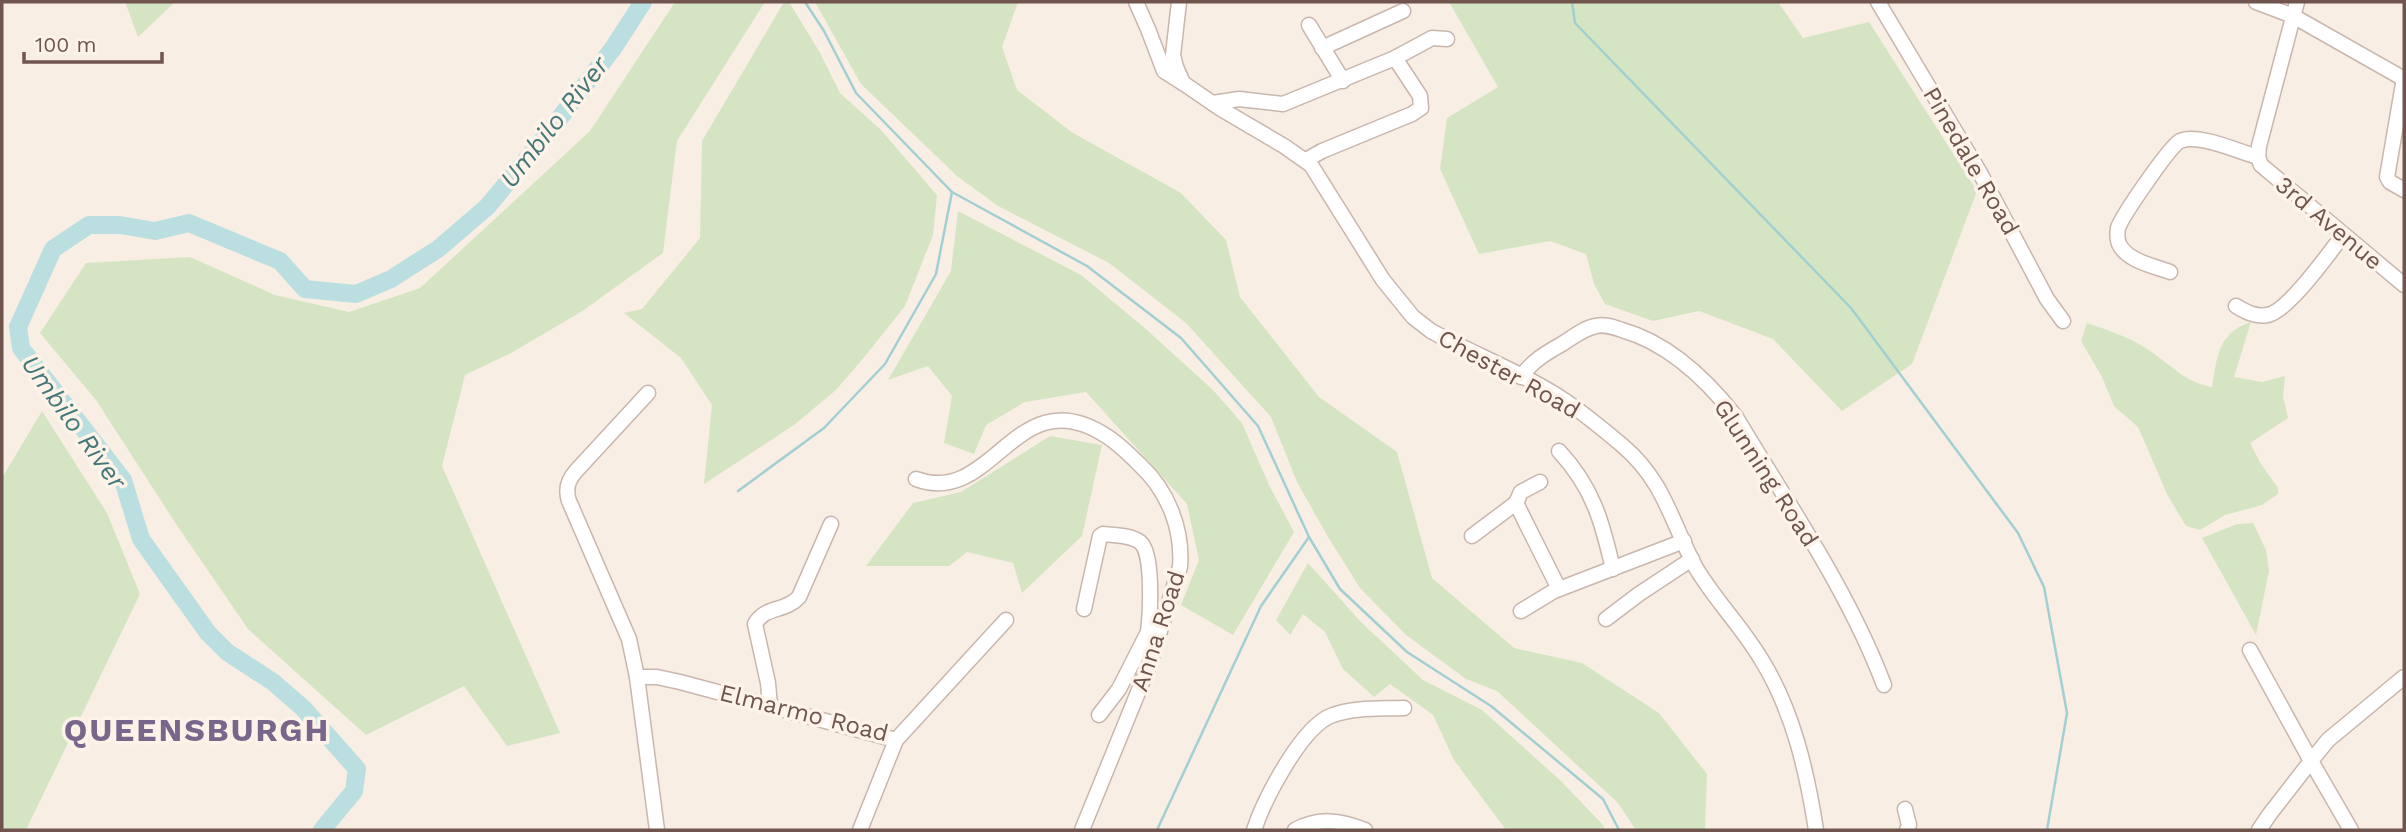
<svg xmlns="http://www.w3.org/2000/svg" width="2406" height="832" font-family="'Work Sans',sans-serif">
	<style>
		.green { fill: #d5e5c4 }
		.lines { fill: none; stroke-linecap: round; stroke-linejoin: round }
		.stream { stroke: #a2cfd1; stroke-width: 2.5 }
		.river { stroke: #bbdfe0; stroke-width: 18 }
		.minor-casing { stroke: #c9b6ac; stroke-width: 17 }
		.minor { stroke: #fff; stroke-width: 14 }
		.labels { text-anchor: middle; stroke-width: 7; stroke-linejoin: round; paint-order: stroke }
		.street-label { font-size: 24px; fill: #6f554d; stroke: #fdf3e9 }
		.water-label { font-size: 26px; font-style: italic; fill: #467779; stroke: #fdf3e9 }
		.district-label { font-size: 32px; font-weight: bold; letter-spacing: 2px; fill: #7a658b; stroke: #fdf3e9 }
	</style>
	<rect width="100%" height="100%" fill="#f9eee4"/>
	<g class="green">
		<polygon points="125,2 175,2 138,37"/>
		<polygon points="675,2 765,2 677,141 663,253 581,312 511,353 465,375 442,466 560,733 507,746 464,686 366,735 248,629 176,524 96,400 40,333 86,263 190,257 275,295 349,312 420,288 590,131"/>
		<polygon points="784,2 789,2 819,51 840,93 881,130 937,195 933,235 905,306 866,355 836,390 794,425 704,484 712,405 681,358 624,313 642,309 700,238 702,141"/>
		<polygon points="815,2 1018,2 1002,47 1017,90 1073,133 1181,193 1226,240 1240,297 1319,397 1397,452 1432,578 1514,648 1582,663 1659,713 1707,774 1705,830 1636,830 1617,802 1497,691 1466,679 1406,635 1360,588 1328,537 1297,482 1271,417 1186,323 1109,263 998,206 957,176 861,84"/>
		<polygon points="1449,2 1778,2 1803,38 1869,22 1977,191 1912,364 1842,411 1773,339 1699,311 1653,321 1605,304 1594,284 1586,254 1550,241 1479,254 1440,169 1447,118 1498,87"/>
		<polygon points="958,211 1081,275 1147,330 1213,390 1242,423 1270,487 1294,532 1233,635 1181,605 1199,560 1187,504 1086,392 1025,402 986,425 974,454 944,443 952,396 928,366 888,380 951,271"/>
		<path d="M2251 322 2234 377 2262 382 2285 376 2283 397 2288 418 2250 443 2261 464 2278 488V494L2262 505 2225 515 2200 530 2186 526 2167 494 2138 427 2114 406 2102 377 2081 341 2087 323C2108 330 2129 337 2147 349 2171 364 2183 382 2212 387 2217 358 2218 332 2251 322Z"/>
		<polygon points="42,411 107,513 140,594 26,830 2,830 2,478"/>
		<polygon points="1050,436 1102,445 1082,536 1022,593 1013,563 967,552 949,566 866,566 913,503 961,492"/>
		<polygon points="2253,523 2266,550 2269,571 2256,635 2202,538 2237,524"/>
		<polygon points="1308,563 1361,622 1423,680 1482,710 1561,781 1603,825 1605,830 1506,830 1454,760 1433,715 1390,684 1374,697 1343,669 1325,632 1303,614 1290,635 1276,620"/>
	</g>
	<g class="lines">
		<g class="stream">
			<polyline points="805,2 824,31 856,93 952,192 1087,266 1181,338 1258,426 1309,537 1340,589 1407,652 1491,706 1603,799 1619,830"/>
			<polyline points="1572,2 1575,23 1851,308 2018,533 2044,587 2067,713 2047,830"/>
			<polyline points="738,491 824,428 885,364 936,274 952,192"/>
			<polyline points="1157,830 1261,606 1309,537"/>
		</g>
		<polyline class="river" points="322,830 354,791 357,769 303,708 273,682 227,652 208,633 141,539 123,480 21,348 18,327 53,249 89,225 120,225 155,231 189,223 280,261 305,289 356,294 391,279 438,249 487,207 546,136 614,47 643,2"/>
		<defs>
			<g id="minor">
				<polyline points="1136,2 1148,29 1164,71 1183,83"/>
				<path d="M1179 2 1173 55 1176 67 1183 83 1221 109 1284 146 1311 165 1383 280 1413 317 1431 331C1475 355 1523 373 1564 400 1585 414 1604 430 1623 446 1665 482 1671 522 1696 568 1715 600 1742 627 1761 659 1793 710 1807 772 1816 830"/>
				<polyline points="1878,2 1979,171 2047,299 2063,321"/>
				<polyline points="2256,2 2293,16 2404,79"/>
				<polyline points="2297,2 2259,146 2258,157 2261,165 2404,285"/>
				<polyline points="1309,25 1343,81"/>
				<polyline points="1322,48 1403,11"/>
				<polyline points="1395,58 1432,38 1447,39"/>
				<polyline points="2404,78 2387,177 2390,182 2404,190"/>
				<polyline points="1213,103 1239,99 1283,104 1395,58 1420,96 1421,108 1412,114 1322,151 1306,160"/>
				<path d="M2170 272C2154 266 2127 261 2119 244 2117 239 2117 234 2118 228 2122 216 2170 146 2180 141 2199 133 2239 152 2258 157"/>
				<path d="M2236 306C2246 312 2255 317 2267 315 2287 313 2330 252 2343 235"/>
				<path d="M1521 377C1532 361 1546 353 1562 344 1573 337 1584 328 1596 326 1605 324 1613 327 1622 330 1668 343 1707 380 1736 417 1788 504 1848 590 1884 685"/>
				<path d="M648 393 576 471C568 480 565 489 569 501L629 639 637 677 657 830"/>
				<path d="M1559 451C1593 488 1602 521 1613 569"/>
				<path d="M916 479C994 508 1016 375 1108 437 1120 445 1130 455 1140 465 1168 491 1183 529 1180 567L1150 663 1082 830"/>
				<polyline points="1516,503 1559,589"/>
				<polyline points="1472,536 1516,503 1521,492 1540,482"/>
				<path d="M1084 609 1100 536 1103 534C1114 535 1131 535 1140 542 1154 553 1150 615 1148 632L1158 638"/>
				<polyline points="1521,611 1554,591 1684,541"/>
				<polyline points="1606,619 1639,594 1692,559"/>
				<polyline points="2250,650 2311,761 2269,815 2259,830"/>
				<polyline points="637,677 657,677 680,682 896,740 1006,620"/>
				<path d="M770 706 768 683 755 624C764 606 786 612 799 597L831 524"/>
				<polyline points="1099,715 1119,689 1148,632"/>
				<polyline points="1905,809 1909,825 1907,830"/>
				<polyline points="860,830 896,740"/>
				<path d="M1254 830C1264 800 1302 725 1333 715 1355 707 1381 709 1404 708"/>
				<path d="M1295 830C1319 817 1340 820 1365 830"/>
				<polyline points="2351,830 2311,761 2328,740 2404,677"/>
			</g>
		</defs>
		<use href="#minor" class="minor-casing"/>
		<use href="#minor" class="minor"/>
	</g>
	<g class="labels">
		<g class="street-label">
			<text transform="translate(1971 161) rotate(60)" y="8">Pinedale Road</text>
			<text transform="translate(2329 223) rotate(40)" y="8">3rd Avenue</text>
			<text transform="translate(1509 374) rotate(29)" y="8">Chester Road</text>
			<text transform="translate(1766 473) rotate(57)" y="8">Glunning Road</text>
			<text transform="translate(1158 631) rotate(-72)" y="8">Anna Road</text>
			<text transform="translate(804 713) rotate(14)" y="8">Elmarmo Road</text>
		</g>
		<g class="water-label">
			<text transform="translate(554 122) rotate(-52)" y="9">Umbilo River</text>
			<text transform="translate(74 422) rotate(54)" y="9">Umbilo River</text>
		</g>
		<g class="district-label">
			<text x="197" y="741">QUEENSBURGH</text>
		</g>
	</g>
	<rect width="2406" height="832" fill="none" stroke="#6f554d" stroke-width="7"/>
	<path d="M24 52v10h138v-10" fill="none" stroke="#6f554d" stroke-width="3.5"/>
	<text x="35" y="52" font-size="21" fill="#6f554d" stroke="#fdf3e9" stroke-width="5" paint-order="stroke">100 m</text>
</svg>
